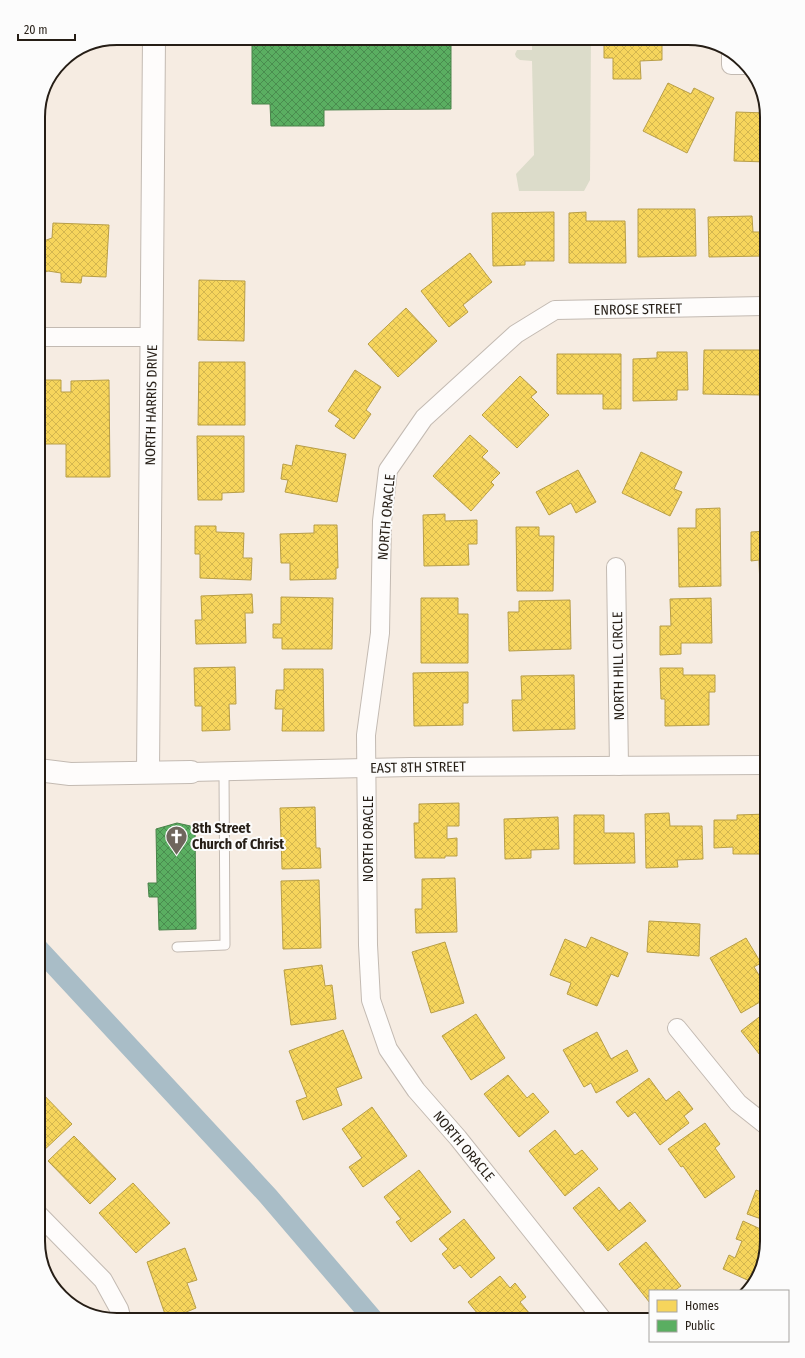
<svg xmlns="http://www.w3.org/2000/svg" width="805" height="1358" font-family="'Fira Sans Condensed',sans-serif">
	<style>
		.green { fill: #dcdcca }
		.homes { fill: url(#homes-cross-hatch); stroke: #b89e47 }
		.public { fill: url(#public-cross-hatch); stroke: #4a834a }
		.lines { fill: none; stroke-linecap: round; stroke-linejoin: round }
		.canal { stroke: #a9bdc7; stroke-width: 20 }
		.service-casing { stroke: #c3bab2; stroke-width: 11 }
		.minor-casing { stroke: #c3bab2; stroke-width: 20 }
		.tertiary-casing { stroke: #c3bab2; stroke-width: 24 }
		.service { stroke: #fefcfb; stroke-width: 9 }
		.minor { stroke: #fefcfb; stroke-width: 18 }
		.tertiary { stroke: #fefcfb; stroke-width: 22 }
		.labels { text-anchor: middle; stroke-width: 4; stroke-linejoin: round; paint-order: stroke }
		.street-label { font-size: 14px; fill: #261e16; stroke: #fcfcfc }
		.poi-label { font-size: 14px; font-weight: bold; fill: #261e16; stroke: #fcfcfc; text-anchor: start }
		.rim { fill: none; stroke: #261e16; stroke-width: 2 }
	</style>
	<defs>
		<pattern id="homes-cross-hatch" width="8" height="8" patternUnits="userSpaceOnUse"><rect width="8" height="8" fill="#f6d55c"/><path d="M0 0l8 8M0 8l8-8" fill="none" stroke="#d3b64f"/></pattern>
		<pattern id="public-cross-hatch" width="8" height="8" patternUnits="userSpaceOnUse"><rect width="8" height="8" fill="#5aae61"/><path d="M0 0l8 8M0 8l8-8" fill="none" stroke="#4a8d4f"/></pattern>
	</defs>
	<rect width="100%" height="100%" fill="#f6ece2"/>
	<polygon class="green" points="532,38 591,38 590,180 584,191 519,191 516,174 534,155 532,61 520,60 516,57 515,54 517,50 532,50"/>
	<g class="homes">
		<polygon points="604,38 662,38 662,60 640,61 641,79 613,79 613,58 604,58"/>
		<polygon points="95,42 95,45 77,50 87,44"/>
		<polygon points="73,53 59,71 56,69 61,61"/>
		<polygon points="668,83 691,94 694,88 714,98 687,153 643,131"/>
		<polygon points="736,112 766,113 767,162 734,161"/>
		<polygon points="638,209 695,209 696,256 638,257"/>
		<polygon points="554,212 554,261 525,261 525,265 493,266 492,213"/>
		<polygon points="586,212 586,221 625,221 626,263 569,263 569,213"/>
		<polygon points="752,216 753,232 764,232 764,256 709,257 708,217"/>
		<polygon points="53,223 109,225 106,277 82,276 81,283 61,282 61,273 48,271 38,275 38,243 52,238"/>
		<polygon points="470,253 492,282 463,305 468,312 449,327 421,291"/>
		<polygon points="199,280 245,281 244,341 198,340"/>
		<polygon points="406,308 437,341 398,377 368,344"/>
		<polygon points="704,350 762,350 761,395 703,394"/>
		<polygon points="657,352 687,352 688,390 677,390 677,400 633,401 633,359 657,358"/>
		<polygon points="557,354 621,354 621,409 603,409 603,394 557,394"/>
		<polygon points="199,362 245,362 245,425 198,425"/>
		<polygon points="355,370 381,387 366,410 371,414 354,439 335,426 340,419 328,411"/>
		<polygon points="520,376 537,392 531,397 549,415 517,448 482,415"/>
		<polygon points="38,380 61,380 61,392 71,392 71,381 109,380 110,477 66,477 66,444 38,444"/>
		<polygon points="470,435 488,451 482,457 500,473 491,482 494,485 471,511 433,476"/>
		<polygon points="197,436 244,436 244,492 222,493 222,500 198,500"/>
		<polygon points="296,445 346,454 337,502 285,492 288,480 281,479 283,464 292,466"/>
		<polygon points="641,452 682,472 674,489 682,492 670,516 622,493"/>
		<polygon points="578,470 596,502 576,513 571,503 549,515 536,492"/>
		<polygon points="720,508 721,586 679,587 678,528 696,528 696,509"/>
		<polygon points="445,514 445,521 477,520 477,544 468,544 469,565 424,566 423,515"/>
		<polygon points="314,525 337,525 338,568 336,568 336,579 290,580 290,563 281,563 280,534 314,533"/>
		<polygon points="195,526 216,526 216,532 244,533 243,558 252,558 251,580 200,578 200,554 195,554"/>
		<polygon points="516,527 539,527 539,536 554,536 553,591 517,591"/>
		<polygon points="767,531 767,588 760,588 759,560 751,561 751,532"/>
		<polygon points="252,594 253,613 245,613 246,643 196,644 195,620 202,620 201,596"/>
		<polygon points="281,597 333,598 332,649 282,649 282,638 273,638 273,624 281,624"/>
		<polygon points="421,598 458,598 458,614 468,614 468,663 421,663"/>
		<polygon points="711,598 712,643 681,643 681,654 660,655 660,626 671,626 670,599"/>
		<polygon points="570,600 571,649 509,651 508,612 519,612 519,601"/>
		<polygon points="235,667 236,704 229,704 230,730 202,731 202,706 195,706 194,668"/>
		<polygon points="660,668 683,668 683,675 715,675 715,692 709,692 709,725 665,726 665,699 661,699"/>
		<polygon points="284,669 323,669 324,731 282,731 283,709 275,709 276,690 284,690"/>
		<polygon points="468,672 468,703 463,703 463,725 414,726 413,673"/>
		<polygon points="574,675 575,729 513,731 512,700 522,700 521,676"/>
		<polygon points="459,803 459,826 447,826 447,839 457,838 457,856 445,856 445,858 415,858 414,823 419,823 419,804"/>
		<polygon points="315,807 316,848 320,848 321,868 282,869 280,808"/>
		<polygon points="669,813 670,826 702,826 703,859 677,860 678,867 646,868 645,814"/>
		<polygon points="767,814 767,854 733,854 733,847 714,848 714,820 737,820 737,815"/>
		<polygon points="574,815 604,815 604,833 634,833 635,863 574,864"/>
		<polygon points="558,817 559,849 531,850 531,858 505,859 504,819"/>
		<polygon points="455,878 457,932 416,933 415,909 422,909 422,879"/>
		<polygon points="319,880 321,948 283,949 281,881"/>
		<polygon points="649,921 700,924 699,956 647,952"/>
		<polygon points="591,937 628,953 618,977 611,974 597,1006 567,994 571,983 550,975 565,939 586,948"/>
		<polygon points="746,938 761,963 754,967 765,985 767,984 767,998 741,1013 710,958"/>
		<polygon points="445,942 464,1003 431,1013 412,952"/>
		<polygon points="322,965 325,986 332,985 336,1019 291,1025 284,970"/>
		<polygon points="767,1011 767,1064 741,1031"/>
		<polygon points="476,1014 505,1058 471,1080 442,1036"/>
		<polygon points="343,1030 362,1078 336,1088 342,1105 303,1120 296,1101 307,1097 289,1051"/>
		<polygon points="597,1032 611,1059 627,1050 638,1071 596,1093 591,1083 584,1087 563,1050"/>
		<polygon points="508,1075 527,1098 533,1093 549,1112 519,1137 484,1094"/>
		<polygon points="649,1078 666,1101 679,1091 693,1109 684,1116 689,1123 660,1145 635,1112 628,1117 616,1102"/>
		<polygon points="38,1089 72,1124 42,1152 38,1148"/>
		<polygon points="372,1107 407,1156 363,1187 349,1167 362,1158 342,1129"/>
		<polygon points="705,1123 720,1144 715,1148 735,1177 705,1198 683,1166 681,1167 668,1149"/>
		<polygon points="555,1130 575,1155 582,1150 598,1169 565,1196 529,1151"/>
		<polygon points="74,1136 116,1179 90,1204 48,1161"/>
		<polygon points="419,1170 451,1212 411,1242 396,1222 401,1219 384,1197"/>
		<polygon points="133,1183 170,1223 136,1253 99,1213"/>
		<polygon points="767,1184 767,1221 747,1214 756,1190 764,1193"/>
		<polygon points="599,1187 619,1211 630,1202 646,1221 608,1251 573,1208"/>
		<polygon points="464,1219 495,1258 471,1278 460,1265 454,1269 442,1254 448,1249 439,1239"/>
		<polygon points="743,1221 767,1232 767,1242 754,1283 723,1269 729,1255 735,1258 742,1241 736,1239"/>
		<polygon points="646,1242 681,1286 674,1291 650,1291 650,1303 619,1264"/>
		<polygon points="185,1248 197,1280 187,1283 196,1308 167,1320 147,1262"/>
		<polygon points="500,1276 510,1288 515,1283 526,1297 520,1302 535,1320 483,1320 468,1302"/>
	</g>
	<g class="public">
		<polygon points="252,38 451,38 451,109 324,110 324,126 271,126 270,104 252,104"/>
		<polygon points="177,823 195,827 196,929 159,930 158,897 149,897 148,883 157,883 156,829"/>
	</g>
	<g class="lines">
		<polyline class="canal" points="38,948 268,1196 374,1320"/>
		<defs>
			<polyline id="service" points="177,947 225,945 224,771"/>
			<g id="minor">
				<polyline points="731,51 731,65 744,65"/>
				<polyline points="38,337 152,337"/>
				<polyline points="616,567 619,766"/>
				<polyline points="191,772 410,767 767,765"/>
				<polyline points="677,1028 738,1103 767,1126"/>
				<polyline points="38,1214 103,1280 119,1309 122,1320"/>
				<polyline points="603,1320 458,1138 416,1090 388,1049 371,1000 368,945 366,735 380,633 382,521 388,470 424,418 516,334 555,310 767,306"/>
			</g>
			<g id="tertiary">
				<polyline points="38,770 70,774 191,772"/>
				<polyline points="148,772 154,38"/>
			</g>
		</defs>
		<use href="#service" class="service-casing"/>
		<use href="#minor" class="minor-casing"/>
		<use href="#tertiary" class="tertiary-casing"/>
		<use href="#service" class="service"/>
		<use href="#minor" class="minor"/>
		<use href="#tertiary" class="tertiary"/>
	</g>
	<defs>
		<symbol id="church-pin" viewBox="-11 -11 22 30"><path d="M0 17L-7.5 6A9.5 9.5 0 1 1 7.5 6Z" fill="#6f665d" stroke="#fcfcfc"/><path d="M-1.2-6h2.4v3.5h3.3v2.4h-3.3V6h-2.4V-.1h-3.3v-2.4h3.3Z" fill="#fff"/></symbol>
	</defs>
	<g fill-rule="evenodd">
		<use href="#church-pin" x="164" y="824" width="25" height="34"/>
	</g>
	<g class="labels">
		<g class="street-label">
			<text transform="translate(638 309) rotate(-1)" y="5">ENROSE STREET</text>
			<text transform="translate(151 405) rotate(-89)" y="5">NORTH HARRIS DRIVE</text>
			<text transform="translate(386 517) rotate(-85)" y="5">NORTH ORACLE</text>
			<text transform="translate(618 666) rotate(-91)" y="5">NORTH HILL CIRCLE</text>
			<text transform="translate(418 767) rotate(-1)" y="5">EAST 8TH STREET</text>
			<text transform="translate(368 839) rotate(-90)" y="5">NORTH ORACLE</text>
			<text transform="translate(464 1146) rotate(50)" y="5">NORTH ORACLE</text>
		</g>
		<g class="poi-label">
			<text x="192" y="833">8th Street<tspan x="192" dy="16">Church of Christ</tspan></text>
		</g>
	</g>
	<path d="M0 0H805V1358H0ZM117 45H688A72 72 0 0 1 760 117V1241A72 72 0 0 1 688 1313H117A72 72 0 0 1 45 1241V117A72 72 0 0 1 117 45Z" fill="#fcfcfc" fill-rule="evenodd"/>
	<path class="rim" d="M117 45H688A72 72 0 0 1 760 117V1241A72 72 0 0 1 688 1313H117A72 72 0 0 1 45 1241V117A72 72 0 0 1 117 45Z"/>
	<rect x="649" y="1290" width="140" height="52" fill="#fcfcfc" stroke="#a6a3a0"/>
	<rect x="657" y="1300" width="20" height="12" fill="#f6d55c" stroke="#a6a3a0"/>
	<text x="685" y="1310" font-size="12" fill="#261e16">Homes</text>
	<rect x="657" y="1320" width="20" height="12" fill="#5aae61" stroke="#a6a3a0"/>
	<text x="685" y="1330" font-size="12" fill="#261e16">Public</text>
	<path d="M18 34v6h57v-6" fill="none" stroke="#261e16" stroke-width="2"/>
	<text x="24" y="34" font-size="12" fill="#261e16" stroke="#fcfcfc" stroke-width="3" paint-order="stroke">20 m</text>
</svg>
